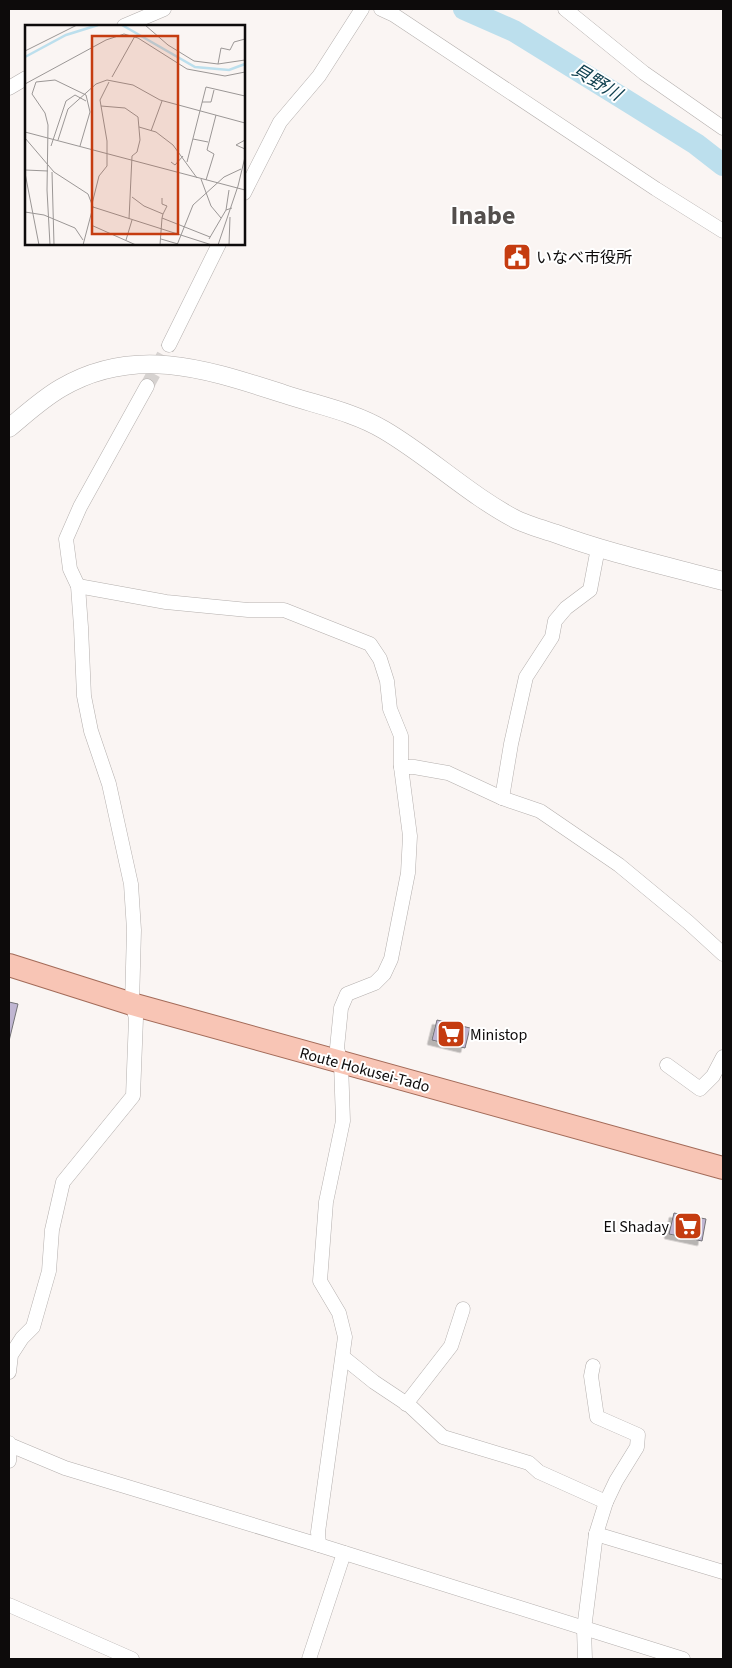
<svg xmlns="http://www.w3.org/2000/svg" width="732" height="1668" font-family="'Source Sans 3','Noto Sans JP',sans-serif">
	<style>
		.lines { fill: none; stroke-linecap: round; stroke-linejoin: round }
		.river { stroke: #bcdfed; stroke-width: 22 }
		.building { fill: #c0b6d2; stroke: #737276; filter: url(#shadow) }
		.minor-tunnel { stroke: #d6d2d0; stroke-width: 14; stroke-dasharray: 14 7; stroke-linecap: butt }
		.minor-casing { stroke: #b4afad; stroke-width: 15 }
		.tertiary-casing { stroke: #b4afad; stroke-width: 19 }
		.primary-casing { stroke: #a36b59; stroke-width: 24 }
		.minor { stroke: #fff; stroke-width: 14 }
		.tertiary { stroke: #fff; stroke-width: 18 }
		.primary { stroke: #f8c5b5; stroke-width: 22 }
		.labels { text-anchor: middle; stroke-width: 4; stroke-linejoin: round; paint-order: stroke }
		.poi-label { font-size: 16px; fill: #0d0b0b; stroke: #fff; text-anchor: start }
		.street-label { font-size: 16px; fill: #0d0b0b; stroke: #fff }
		.water-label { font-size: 18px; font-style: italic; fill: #114251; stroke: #fff }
		.town-label { font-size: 26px; font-weight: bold; fill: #534f4d; stroke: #fff }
		.inset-river { fill: none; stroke: #bcdfed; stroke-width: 2.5 }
		.inset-road { fill: none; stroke: #9b9796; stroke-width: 1 }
		.view { fill: #c53c10; fill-opacity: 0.15; stroke: #c53c10; stroke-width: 2.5 }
		.inset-edge { fill: none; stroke: #0d0b0b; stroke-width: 2.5 }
	</style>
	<defs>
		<filter id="shadow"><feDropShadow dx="-4.5" dy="4.5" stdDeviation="0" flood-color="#0004"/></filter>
	</defs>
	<rect width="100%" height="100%" fill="#faf5f3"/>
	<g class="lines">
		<polyline class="river" points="464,9 514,31 632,104 696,144 723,165"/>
	</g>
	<g class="building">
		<polygon points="9,1002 18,1004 9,1041"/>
		<polygon points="437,1020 470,1028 465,1048 432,1040"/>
		<polygon points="674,1213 706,1219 702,1241 669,1234"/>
	</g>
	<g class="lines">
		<polyline class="minor-tunnel" points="147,386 169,345"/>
		<defs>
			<g id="minor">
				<polyline points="381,9 394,15 656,189 723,231"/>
				<polyline points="565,9 644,73 723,128"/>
				<polyline points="124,26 164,9"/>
				<polyline points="9,88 26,78"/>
				<polyline points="244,193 280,122 319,76 362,9"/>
				<polyline points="169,345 219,244"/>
				<polyline points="78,586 166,602 248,610 284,610 370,644 380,659 387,681 390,709 401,736 401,767 410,836 408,873 391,959 384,974 375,983 347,994 341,1008 337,1048 341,1063 343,1121 326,1202 320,1281 339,1313 345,1337 318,1532 319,1545"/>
				<polyline points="401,767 414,767 448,773 502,798 540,811 619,865 688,922 723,954"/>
				<polyline points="502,798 511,744 526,677 552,637 555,621 566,608 590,590 598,548"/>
				<polyline points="667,1065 700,1089 713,1076 723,1057"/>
				<polyline points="343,1357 374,1382 410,1406 443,1437 529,1463 539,1472 606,1502 596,1534"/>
				<polyline points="593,1366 591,1376 597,1417 638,1435 637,1447 616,1481 606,1502"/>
				<polyline points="9,1372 11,1355 22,1338 33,1327 49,1271 52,1230 63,1182 133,1096 136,1018 132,1004 134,930 131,884 109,784 91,731 84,696 81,627 78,586 70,569 66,539 80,507 147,386"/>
				<polyline points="406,1404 451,1346 463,1309"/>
				<polyline points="9,1443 10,1445 65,1468 319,1545 683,1659"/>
				<polyline points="9,1461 10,1445"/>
				<polyline points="9,1605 132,1659"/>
				<polyline points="309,1659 344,1553"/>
				<polyline points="585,1659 584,1629 596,1534 723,1572"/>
			</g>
			<path id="tertiary" d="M9 428C26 414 42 399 61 388 136 344 209 370 284 394 317 405 354 412 384 430 430 457 469 495 517 520 528 525 541 529 554 533 608 553 667 566 723 581"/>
			<polyline id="primary" points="9,965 132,1004 723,1168"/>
		</defs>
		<use href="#minor" class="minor-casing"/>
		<use href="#tertiary" class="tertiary-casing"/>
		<use href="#primary" class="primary-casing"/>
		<use href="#minor" class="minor"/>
		<use href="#tertiary" class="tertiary"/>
		<use href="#primary" class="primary"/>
	</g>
	<defs>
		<symbol id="civic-square" viewBox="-11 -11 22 22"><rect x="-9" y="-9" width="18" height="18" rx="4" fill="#c53c10" stroke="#fff"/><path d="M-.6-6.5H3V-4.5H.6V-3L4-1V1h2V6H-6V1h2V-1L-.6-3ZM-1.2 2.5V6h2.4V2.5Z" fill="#fff"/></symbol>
		<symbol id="supermarket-square" viewBox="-11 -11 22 22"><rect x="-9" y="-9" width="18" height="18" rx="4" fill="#c53c10" stroke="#fff"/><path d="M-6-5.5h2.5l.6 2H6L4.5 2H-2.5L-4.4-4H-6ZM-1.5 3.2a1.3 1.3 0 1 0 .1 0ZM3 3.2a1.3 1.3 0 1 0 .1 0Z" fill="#fff"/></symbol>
	</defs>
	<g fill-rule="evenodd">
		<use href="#civic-square" x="501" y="241" width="32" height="32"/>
		<use href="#supermarket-square" x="435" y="1018" width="32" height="32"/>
		<use href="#supermarket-square" x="672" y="1210" width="32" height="32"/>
	</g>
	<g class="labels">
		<g class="poi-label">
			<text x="536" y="263">いなべ市役所</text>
			<text x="470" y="1040">Ministop</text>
			<text x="669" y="1232" text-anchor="end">El Shaday</text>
		</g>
		<g class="street-label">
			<text transform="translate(365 1069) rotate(15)" y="6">Route Hokusei-Tado</text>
		</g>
		<g class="water-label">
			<text transform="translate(597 82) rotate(31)" y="6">貝野川</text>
		</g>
		<g class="town-label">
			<text x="483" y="224">Inabe</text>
		</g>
	</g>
	<g transform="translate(25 25)">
		<rect width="220" height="220" fill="#faf5f3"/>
		<path class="inset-river" d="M97 0 170 42 204 45 220 39M0 32 41 10 73 0"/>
		<path class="inset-road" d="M120 0 143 20 169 36 193 39 220 35M0 26 52 0M193 39 196 23 205 25 209 17 220 14M87 52 110 11M0 59 81 15 99 9 113 13 162 44 200 51 220 47M177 77H186L189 65M76 81 100 83 113 92 115 115 112 127 107 131 104 194M114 102 131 107 148 120 172 153M126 106 137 76M0 107 220 165M0 113 29 147 63 169 68 182 187 220M168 114 183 117M33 115 43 84 71 59 82 55 108 60 135 75 220 98M220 115 211 120 220 124M26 121 41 76 50 70 61 76M146 137 150 140 158 131M162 137 181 62 220 71M0 145 23 146M27 147 29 220M0 148 14 220M176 154 186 181 196 193M181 155 189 129 182 125 191 90M213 161 220 132M107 172 119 181 138 189 137 193M137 173V179L142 181 138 189M67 179 74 151 82 141V116L75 75 84 57M201 185 204 165M0 187 19 190 50 203 58 215M66 200 111 220M136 214 153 219M184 214 201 185 207 183M101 215 107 195M25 220 22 165 23 100 20 88 7 69 11 57 30 55 61 70 65 87 55 121M58 220 68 182M135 220 137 193 185 212M152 220 168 180 199 152 216 144M193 220 213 161M204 220 205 192"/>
		<path class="view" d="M67 11H153V209H67Z"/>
		<rect width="220" height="220" class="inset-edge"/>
	</g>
	<rect width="732" height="1668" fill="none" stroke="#0d0b0b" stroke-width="20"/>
</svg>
